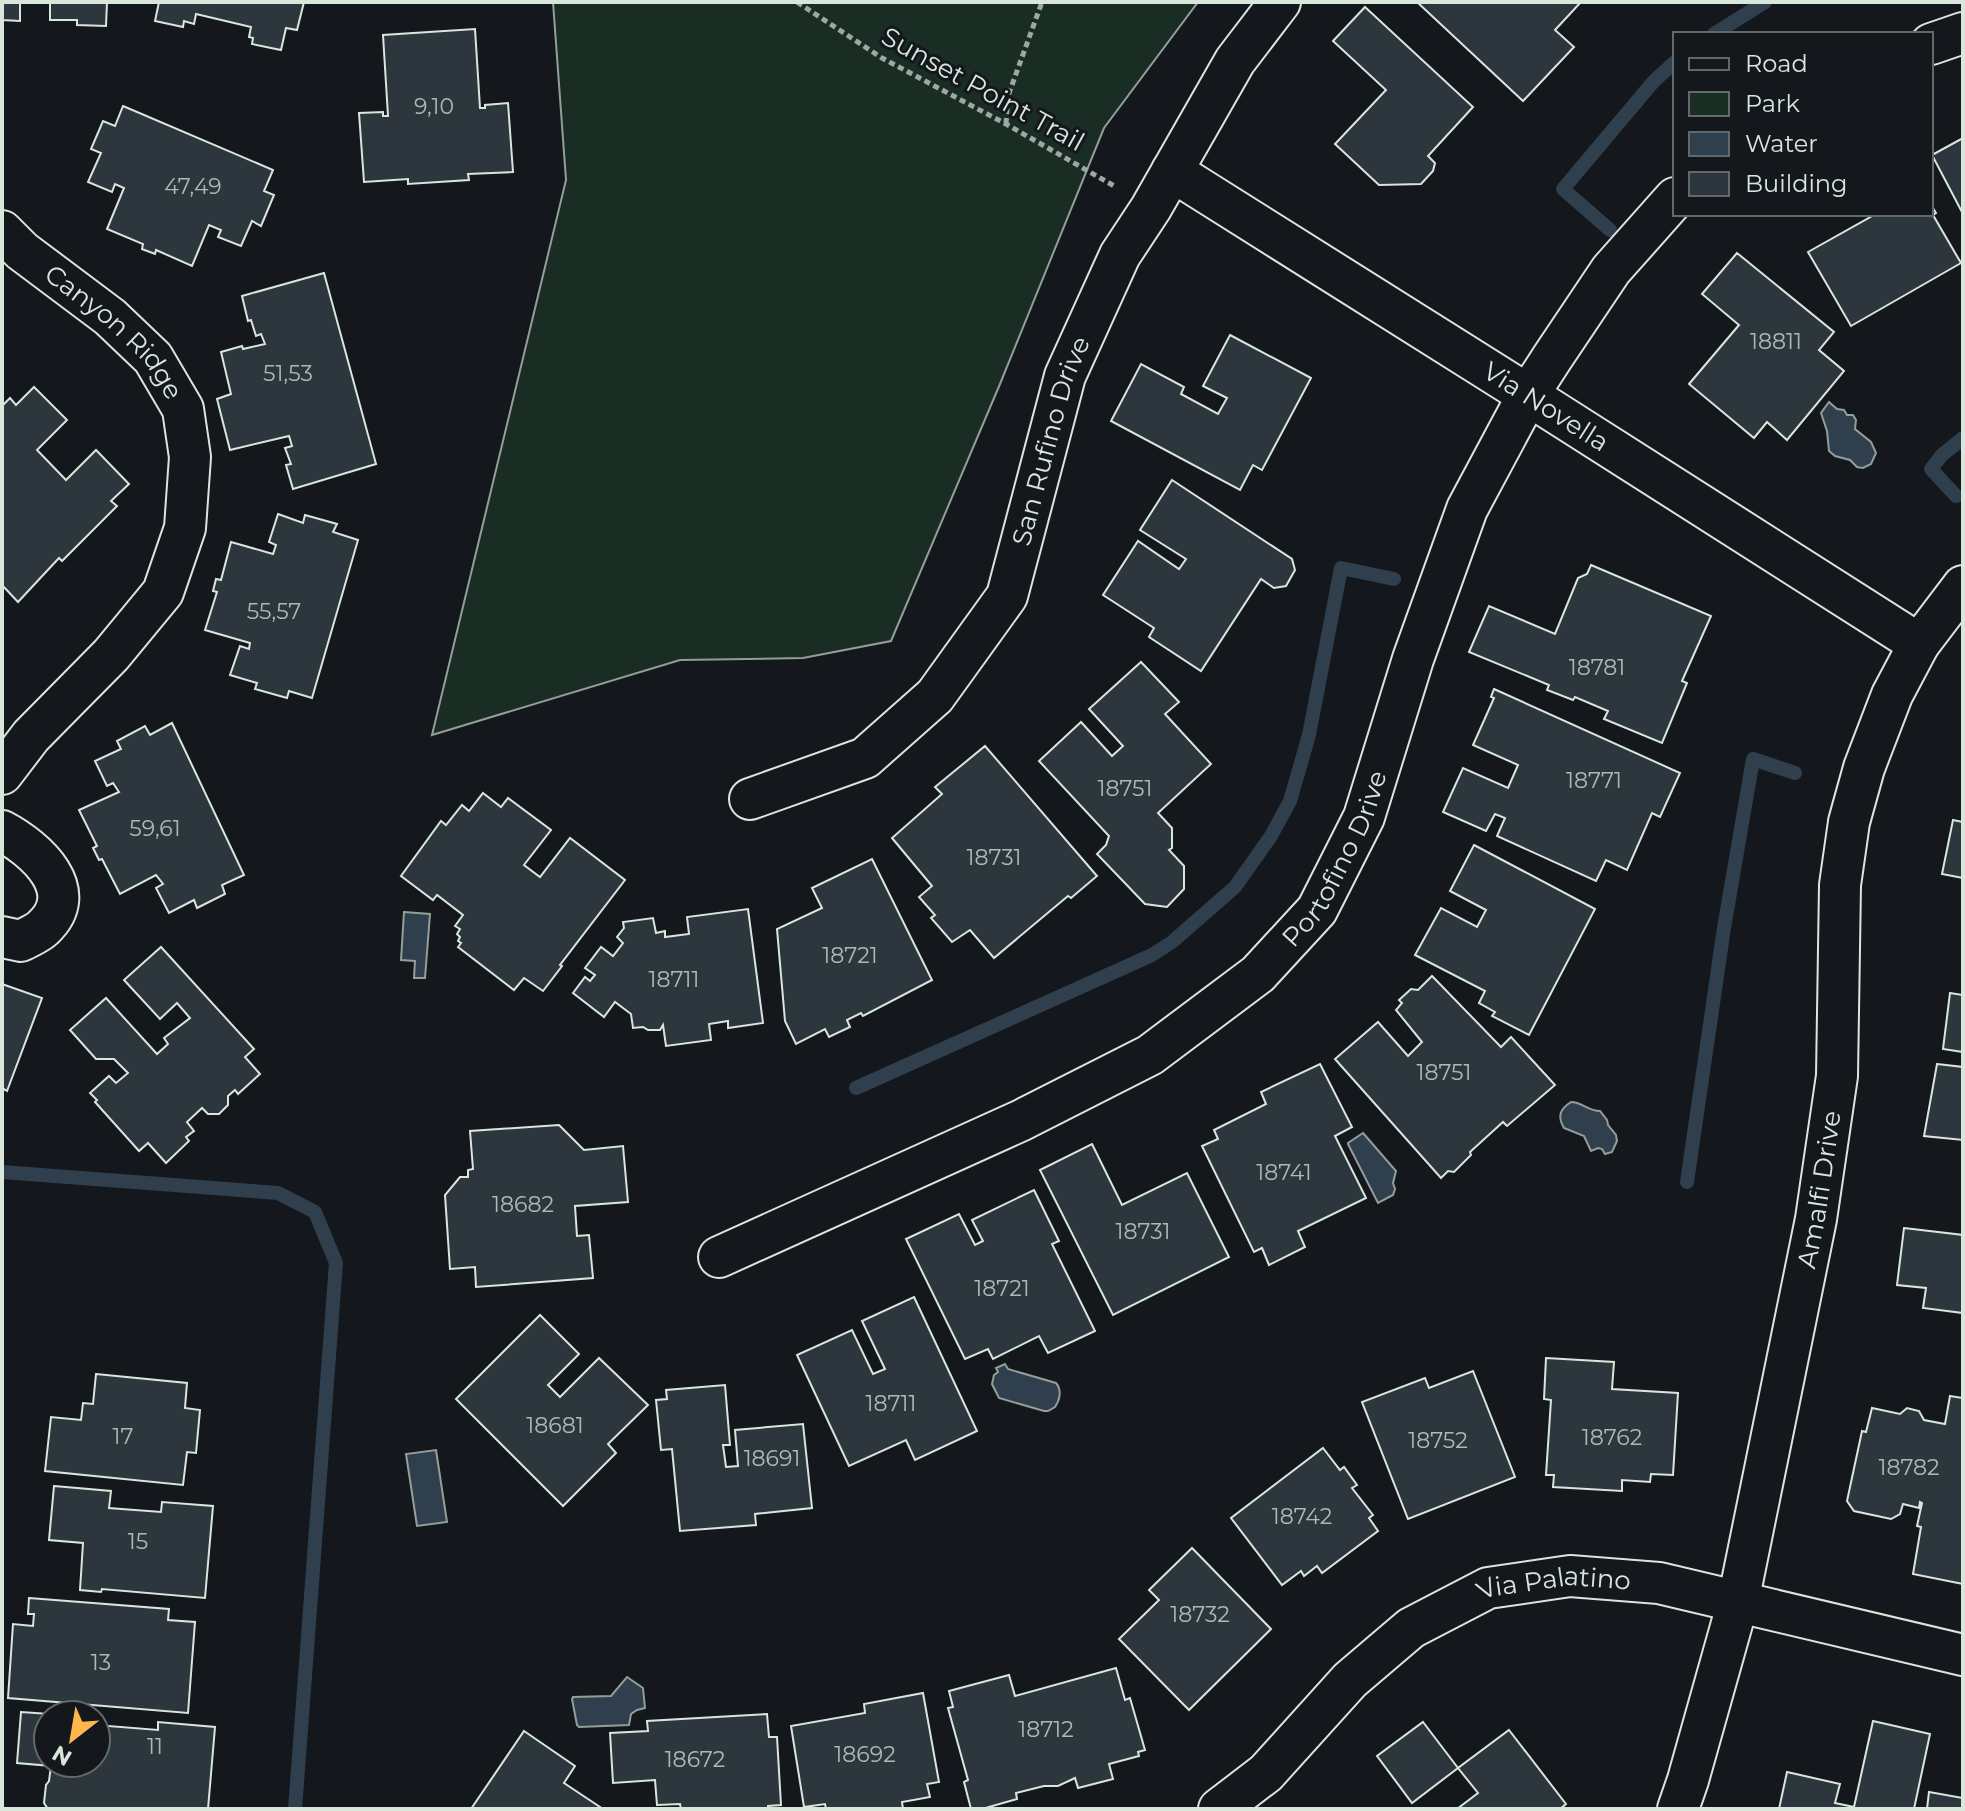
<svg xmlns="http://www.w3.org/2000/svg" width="1965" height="1811" font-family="Montserrat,sans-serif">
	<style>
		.green { fill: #1a2d24; stroke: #939e99; stroke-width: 2 }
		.water { fill: #2f3f4d; stroke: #939e99; stroke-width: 2 }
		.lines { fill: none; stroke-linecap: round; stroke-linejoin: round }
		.stream { stroke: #2f3f4d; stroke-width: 14 }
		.building { fill: #2c363c; stroke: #d8e6dc; stroke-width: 2 }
		.minor-casing { stroke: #d8e6dc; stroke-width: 44 }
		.path { stroke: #9da8a2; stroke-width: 5; stroke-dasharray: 6 4; stroke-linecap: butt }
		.minor { stroke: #14181c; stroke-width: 40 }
		.labels { text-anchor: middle; stroke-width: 6; stroke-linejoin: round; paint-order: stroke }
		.number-label { font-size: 22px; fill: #adbab4 }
		.street-label { font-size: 26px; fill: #d8e6dc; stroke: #14181c }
	</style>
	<rect width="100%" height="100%" fill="#14181c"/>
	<polygon class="green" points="553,2 1198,2 1104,128 1000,384 891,641 803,658 680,660 432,735 566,180"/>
	<g class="water">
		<polygon points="1829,402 1837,409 1844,410 1847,415 1853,415 1856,420 1855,429 1871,442 1876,453 1871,464 1863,468 1857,467 1850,460 1835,456 1829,451 1827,431 1821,413"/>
		<polygon points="404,912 430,914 425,978 414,978 415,961 401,960"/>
		<path d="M1571 1102C1582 1102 1588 1111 1600 1111L1607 1120 1608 1125 1616 1135 1617 1141 1612 1152 1605 1154 1602 1149 1598 1148 1591 1151 1584 1136 1564 1128C1557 1116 1560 1109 1571 1102Z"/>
		<polygon points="1363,1133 1396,1171 1393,1183 1395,1189 1393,1195 1378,1203 1348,1144 1348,1143"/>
		<path d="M1005 1364 1008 1369 1056 1383C1062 1390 1060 1400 1055 1407L1048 1411H1044L999 1398 992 1384 994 1375 998 1372 996 1368Z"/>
		<polygon points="436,1450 447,1522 417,1526 406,1454"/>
		<polygon points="627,1677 643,1688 645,1708 637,1710 631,1714 629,1725 579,1727 577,1725 572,1699 573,1697 611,1696"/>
	</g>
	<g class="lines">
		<g class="stream">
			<polyline points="1714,34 1765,2"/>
			<polyline points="1610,230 1563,189 1654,81 1675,62"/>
			<polyline points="1956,496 1931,469 1942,455 1963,438"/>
			<polyline points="856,1088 1152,955 1172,942 1235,887 1271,836 1290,801 1309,735 1341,568 1394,579"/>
			<polyline points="2,1172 278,1193 315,1212 336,1263 295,1809"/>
			<polyline points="1687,1182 1724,928 1753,759 1795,773"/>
		</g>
	</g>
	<g class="building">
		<polygon points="2,2 20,2 20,21 2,20"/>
		<polygon points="50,2 107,2 106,26 77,25 77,20 50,20"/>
		<polygon points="159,2 304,2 297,30 286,28 281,50 252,44 253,38 249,37 251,27 196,14 194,24 184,21 183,27 155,21"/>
		<polygon points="1417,2 1581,2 1555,30 1574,47 1523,101"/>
		<polygon points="1365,7 1473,107 1428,156 1435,163 1433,171 1421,184 1379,185 1335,144 1386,90 1333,41"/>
		<polygon points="475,29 480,108 485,108 485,105 508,103 513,172 468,174 469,180 408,184 408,179 364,182 359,113 383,112 383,116 388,116 383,35"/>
		<polygon points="123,106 273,170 264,191 274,195 261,226 252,221 241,246 218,237 221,230 209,225 192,266 156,250 155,254 142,249 143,244 107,229 124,188 115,184 112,192 88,182 101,153 91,149 103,121 115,126"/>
		<polygon points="1963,138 1963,214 1932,155"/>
		<polygon points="1931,205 1936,213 1933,215 1961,263 1851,326 1808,252 1872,216 1871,214 1931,214"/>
		<polygon points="1737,253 1834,332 1819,350 1844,371 1787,440 1767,422 1754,438 1689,384 1739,325 1702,294"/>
		<polygon points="324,273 376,464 293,489 286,465 291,464 285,448 292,446 289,436 230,450 217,399 231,394 221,352 242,346 243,349 265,344 261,334 256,336 251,320 248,321 242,296"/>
		<polygon points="1230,335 1311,378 1262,470 1253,465 1240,490 1111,421 1141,364 1184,387 1181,394 1218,414 1227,398 1203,386"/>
		<polygon points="34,387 67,420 37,450 66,480 96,450 129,484 111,501 117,506 62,561 59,558 18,602 2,585 2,406 10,398 16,405"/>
		<polygon points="1172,480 1292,559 1295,570 1286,586 1274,588 1261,579 1201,671 1149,637 1154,628 1103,595 1138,541 1179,569 1186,559 1140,530"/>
		<polygon points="278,514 303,523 305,515 337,524 333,532 358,540 312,698 289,691 287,698 255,689 257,683 230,675 240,646 249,649 250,643 205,630 217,592 213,591 216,579 221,580 231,542 273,554 276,545 269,542"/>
		<polygon points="1591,565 1711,616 1682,681 1687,683 1662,743 1604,719 1608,711 1575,697 1573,700 1547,690 1549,685 1469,652 1489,606 1555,634 1578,578 1587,574"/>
		<polygon points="1141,662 1179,702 1165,714 1211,764 1158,813 1172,828 1172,848 1169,850 1184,866 1184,889 1167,907 1145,904 1097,854 1106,845 1109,836 1039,761 1081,722 1112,756 1123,746 1089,709"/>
		<polygon points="1494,689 1680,773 1660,817 1652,813 1627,870 1606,860 1596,881 1497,836 1505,818 1495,814 1486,831 1443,812 1463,768 1508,788 1518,765 1473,745 1494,698 1491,697"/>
		<polygon points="172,723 244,875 222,885 225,894 197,908 194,900 169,913 156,888 163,884 156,875 120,894 102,859 99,860 93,848 97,846 79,810 119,792 113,783 107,786 95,761 121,749 117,741 145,726 150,735"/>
		<polygon points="985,746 1097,876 1071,898 1068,896 994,958 970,930 952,942 931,918 935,915 919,897 932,886 892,838 942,794 935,787"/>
		<polygon points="483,793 501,807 508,798 551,830 524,865 540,877 570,838 625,880 560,965 562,966 543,991 524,978 514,990 458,947 461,943 458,941 460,937 457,934 460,929 455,926 463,915 437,895 433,900 401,876 441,821 446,825 462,805 469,811"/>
		<polygon points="1953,820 1963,822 1963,878 1942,874"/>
		<polygon points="1474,845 1595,909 1529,1035 1492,1016 1495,1012 1479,1003 1485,991 1415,955 1441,908 1477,927 1486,910 1450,891"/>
		<polygon points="872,859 932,980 863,1016 861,1013 847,1020 850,1027 829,1037 825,1029 796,1044 785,1021 777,929 822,908 812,888"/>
		<polygon points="748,909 763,1023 728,1028 728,1021 709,1024 711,1040 666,1046 663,1025 660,1030 648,1030 643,1027 633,1028 631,1014 615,1002 604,1017 573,993 585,977 590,981 595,975 585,968 601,947 613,956 623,943 617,937 624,928 623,922 653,918 656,933 665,931 665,937 689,934 687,917"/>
		<polygon points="161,947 254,1049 245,1057 260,1074 238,1094 235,1090 228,1096 228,1105 219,1114 208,1114 202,1108 187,1122 194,1131 186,1137 189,1141 166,1163 148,1143 139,1151 95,1102 97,1100 90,1093 109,1076 116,1083 128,1073 114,1059 96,1059 70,1030 106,998 157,1054 168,1044 164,1038 190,1018 177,1003 160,1019 124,980"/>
		<polygon points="1432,976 1501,1047 1511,1037 1555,1085 1507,1126 1503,1122 1470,1152 1471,1155 1454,1172 1448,1171 1441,1178 1335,1059 1378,1022 1408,1056 1422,1042 1396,1010 1402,1003 1399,1000 1411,989 1418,990"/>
		<polygon points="2,984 42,998 7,1091 4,1089 2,1094"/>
		<polygon points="1950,993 1963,995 1963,1052 1943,1049"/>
		<polygon points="1320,1064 1352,1127 1335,1136 1366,1198 1298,1231 1305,1247 1269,1265 1262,1248 1254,1252 1202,1146 1218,1139 1214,1130 1266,1104 1261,1092"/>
		<polygon points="1937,1064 1963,1067 1963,1140 1924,1136"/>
		<polygon points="559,1125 584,1150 623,1146 628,1202 575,1206 577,1236 589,1235 593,1278 476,1287 475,1267 450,1269 445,1195 460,1177 468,1177 468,1170 473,1169 470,1131"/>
		<polygon points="1092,1144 1122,1205 1187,1173 1229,1257 1113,1315 1040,1170"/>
		<polygon points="1034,1190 1059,1241 1052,1244 1095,1331 1048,1353 1039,1336 993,1359 988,1349 965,1359 906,1239 959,1214 975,1245 983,1241 972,1220"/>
		<polygon points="1904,1228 1963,1235 1963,1313 1923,1308 1926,1288 1897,1285"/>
		<polygon points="914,1297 977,1431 915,1460 906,1440 849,1466 797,1355 852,1330 873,1374 885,1369 862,1321"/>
		<polygon points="540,1315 579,1354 548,1385 560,1397 599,1358 648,1405 608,1444 616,1453 563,1506 456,1399"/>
		<polygon points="1546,1358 1614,1362 1612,1389 1678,1393 1673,1475 1651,1474 1650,1482 1622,1480 1622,1491 1553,1487 1554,1475 1546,1475 1551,1400 1544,1399"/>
		<polygon points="1473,1371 1515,1477 1408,1519 1362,1402 1425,1378 1429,1388"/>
		<polygon points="96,1374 187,1383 185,1408 200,1410 196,1453 187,1452 183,1485 45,1471 51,1417 81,1420 83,1403 93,1404"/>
		<polygon points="725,1385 730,1445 723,1445 726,1467 738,1466 735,1430 803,1424 812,1508 755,1514 756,1525 680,1531 672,1449 661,1450 656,1400 667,1399 666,1390"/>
		<polygon points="1950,1396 1963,1398 1963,1584 1913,1574 1921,1527 1917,1526 1922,1503 1920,1502 1919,1508 1903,1504 1900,1514 1891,1519 1854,1511 1847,1501 1862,1431 1866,1432 1872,1408 1900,1414 1907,1408 1919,1411 1924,1420 1945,1424"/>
		<polygon points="1323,1448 1340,1470 1344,1467 1357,1485 1352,1488 1373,1515 1369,1518 1378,1531 1322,1573 1317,1566 1304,1576 1301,1571 1282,1585 1231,1518"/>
		<polygon points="54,1486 111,1491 109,1508 161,1512 162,1502 213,1506 205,1598 102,1589 101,1592 80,1590 83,1543 49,1540"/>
		<polygon points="1192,1548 1271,1629 1189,1710 1119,1639 1159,1600 1149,1590"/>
		<polygon points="29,1598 169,1609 168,1620 195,1622 188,1713 8,1698 13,1624 33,1626 34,1614 28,1614"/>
		<polygon points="1116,1668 1125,1700 1130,1698 1145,1750 1138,1752 1139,1756 1109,1764 1113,1779 1078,1788 1075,1778 1058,1786 1044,1786 1016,1793 1017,1799 982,1809 971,1809 964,1782 968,1780 948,1708 953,1707 949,1691 1009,1675 1015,1696"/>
		<polygon points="923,1693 939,1782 927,1784 930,1797 902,1802 903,1809 826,1809 825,1804 804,1807 791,1726 865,1713 864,1704"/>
		<polygon points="21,1712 64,1715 48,1715 48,1763 96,1763 96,1725 158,1730 158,1722 215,1727 208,1809 48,1809 44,1803 46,1785 49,1781 51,1766 17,1763"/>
		<polygon points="767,1714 769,1737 777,1737 781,1805 768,1806 768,1809 681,1809 680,1804 657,1805 655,1780 613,1783 610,1733 648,1731 647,1721"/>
		<polygon points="1873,1721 1930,1734 1914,1809 1779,1809 1787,1772 1840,1784 1835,1803 1854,1807"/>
		<polygon points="1423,1722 1458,1768 1412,1803 1377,1756"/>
		<polygon points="1509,1730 1566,1804 1560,1809 1457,1809 1478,1793 1458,1768"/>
		<polygon points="524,1731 575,1766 564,1783 603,1809 471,1809"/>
		<polygon points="1929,1792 1963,1798 1963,1809 1927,1809"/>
	</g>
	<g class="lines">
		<defs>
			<g id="minor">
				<polyline points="1931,44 1963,33"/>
				<path id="s1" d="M1172 171 1528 395 1919 644"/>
				<path id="s2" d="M2 231 22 251 110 317 153 358 183 409 190 457 185 528 163 592 111 655 31 736 2 774"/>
				<path id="s3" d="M750 799 865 758 935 696 1007 596 1065 376 1120 255 1151 208 1235 61 1280 2"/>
				<path d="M2 831C36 849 83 891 43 928 38 933 28 937 21 941L2 937"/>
				<path id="s4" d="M719 1257 1022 1120 1150 1055 1258 974 1317 910 1364 817 1413 659 1467 509 1528 395 1552 358 1611 270 1675 198"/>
				<path id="s5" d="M1219 1809 1266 1773 1350 1680 1411 1628 1488 1588 1570 1576 1659 1583 1963 1655"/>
				<path id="s6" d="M1678 1809 1688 1780 1738 1602 1816 1219 1837 1076 1840 885 1849 822 1864 768 1892 695 1919 644 1963 586"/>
			</g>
		</defs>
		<use href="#minor" class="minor-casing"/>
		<g class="path">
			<polyline points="797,2 882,58 1006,124 1116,187"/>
			<polyline points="1006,124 1008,96 1042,2"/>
		</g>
		<use href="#minor" class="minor"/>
	</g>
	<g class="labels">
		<g class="number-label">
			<text x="434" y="114">9,10</text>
			<text x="193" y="194">47,49</text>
			<text x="1776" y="349">18811</text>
			<text x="288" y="381">51,53</text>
			<text x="274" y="619">55,57</text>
			<text x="1597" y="675">18781</text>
			<text x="1594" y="788">18771</text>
			<text x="1125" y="796">18751</text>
			<text x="155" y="836">59,61</text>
			<text x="994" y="865">18731</text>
			<text x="850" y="963">18721</text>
			<text x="674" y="987">18711</text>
			<text x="1444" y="1080">18751</text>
			<text x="1284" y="1180">18741</text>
			<text x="523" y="1212">18682</text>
			<text x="1143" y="1239">18731</text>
			<text x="1002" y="1296">18721</text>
			<text x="891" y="1411">18711</text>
			<text x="555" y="1433">18681</text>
			<text x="123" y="1444">17</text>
			<text x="1612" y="1445">18762</text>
			<text x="1438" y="1448">18752</text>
			<text x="772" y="1466">18691</text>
			<text x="1909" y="1475">18782</text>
			<text x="1302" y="1524">18742</text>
			<text x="138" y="1549">15</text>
			<text x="1200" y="1622">18732</text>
			<text x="101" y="1670">13</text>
			<text x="1046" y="1737">18712</text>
			<text x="155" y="1754">11</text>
			<text x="865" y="1762">18692</text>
			<text x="695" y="1767">18672</text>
		</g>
		<g class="street-label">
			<text transform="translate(983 89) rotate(29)" y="9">Sunset Point Trail</text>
			<text dy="9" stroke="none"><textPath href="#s2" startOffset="152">Canyon Ridge</textPath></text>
			<text dy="9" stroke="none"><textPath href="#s1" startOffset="442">Via Novella</textPath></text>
			<text dy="9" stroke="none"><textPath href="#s3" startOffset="500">San Rufino Drive</textPath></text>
			<text dy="9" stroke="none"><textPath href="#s4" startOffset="752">Portofino Drive</textPath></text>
			<text dy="9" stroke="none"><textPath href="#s6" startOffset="636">Amalfi Drive</textPath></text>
			<text dy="9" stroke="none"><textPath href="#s5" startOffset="418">Via Palatino</textPath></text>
		</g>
	</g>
	<rect width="1965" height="1811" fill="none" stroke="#d8e6dc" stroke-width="8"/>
	<rect x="1673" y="32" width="260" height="184" fill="#14181c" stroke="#626a69" stroke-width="2"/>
	<rect x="1689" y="58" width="40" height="12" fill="#14181c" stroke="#626a69" stroke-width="2"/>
	<text x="1745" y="72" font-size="24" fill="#d8e6dc">Road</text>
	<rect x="1689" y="92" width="40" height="24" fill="#1a2d24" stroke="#626a69" stroke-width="2"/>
	<text x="1745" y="112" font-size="24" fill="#d8e6dc">Park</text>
	<rect x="1689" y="132" width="40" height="24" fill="#2f3f4d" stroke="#626a69" stroke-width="2"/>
	<text x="1745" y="152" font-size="24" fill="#d8e6dc">Water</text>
	<rect x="1689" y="172" width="40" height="24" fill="#2c363c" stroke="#626a69" stroke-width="2"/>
	<text x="1745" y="192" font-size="24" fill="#d8e6dc">Building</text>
	<g transform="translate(72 1739) rotate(211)"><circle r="38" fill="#14181c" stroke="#626a69" stroke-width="2"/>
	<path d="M0-6L14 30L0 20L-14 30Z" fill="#ffb74d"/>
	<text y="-12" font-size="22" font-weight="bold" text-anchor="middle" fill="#d8e6dc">N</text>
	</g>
</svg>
